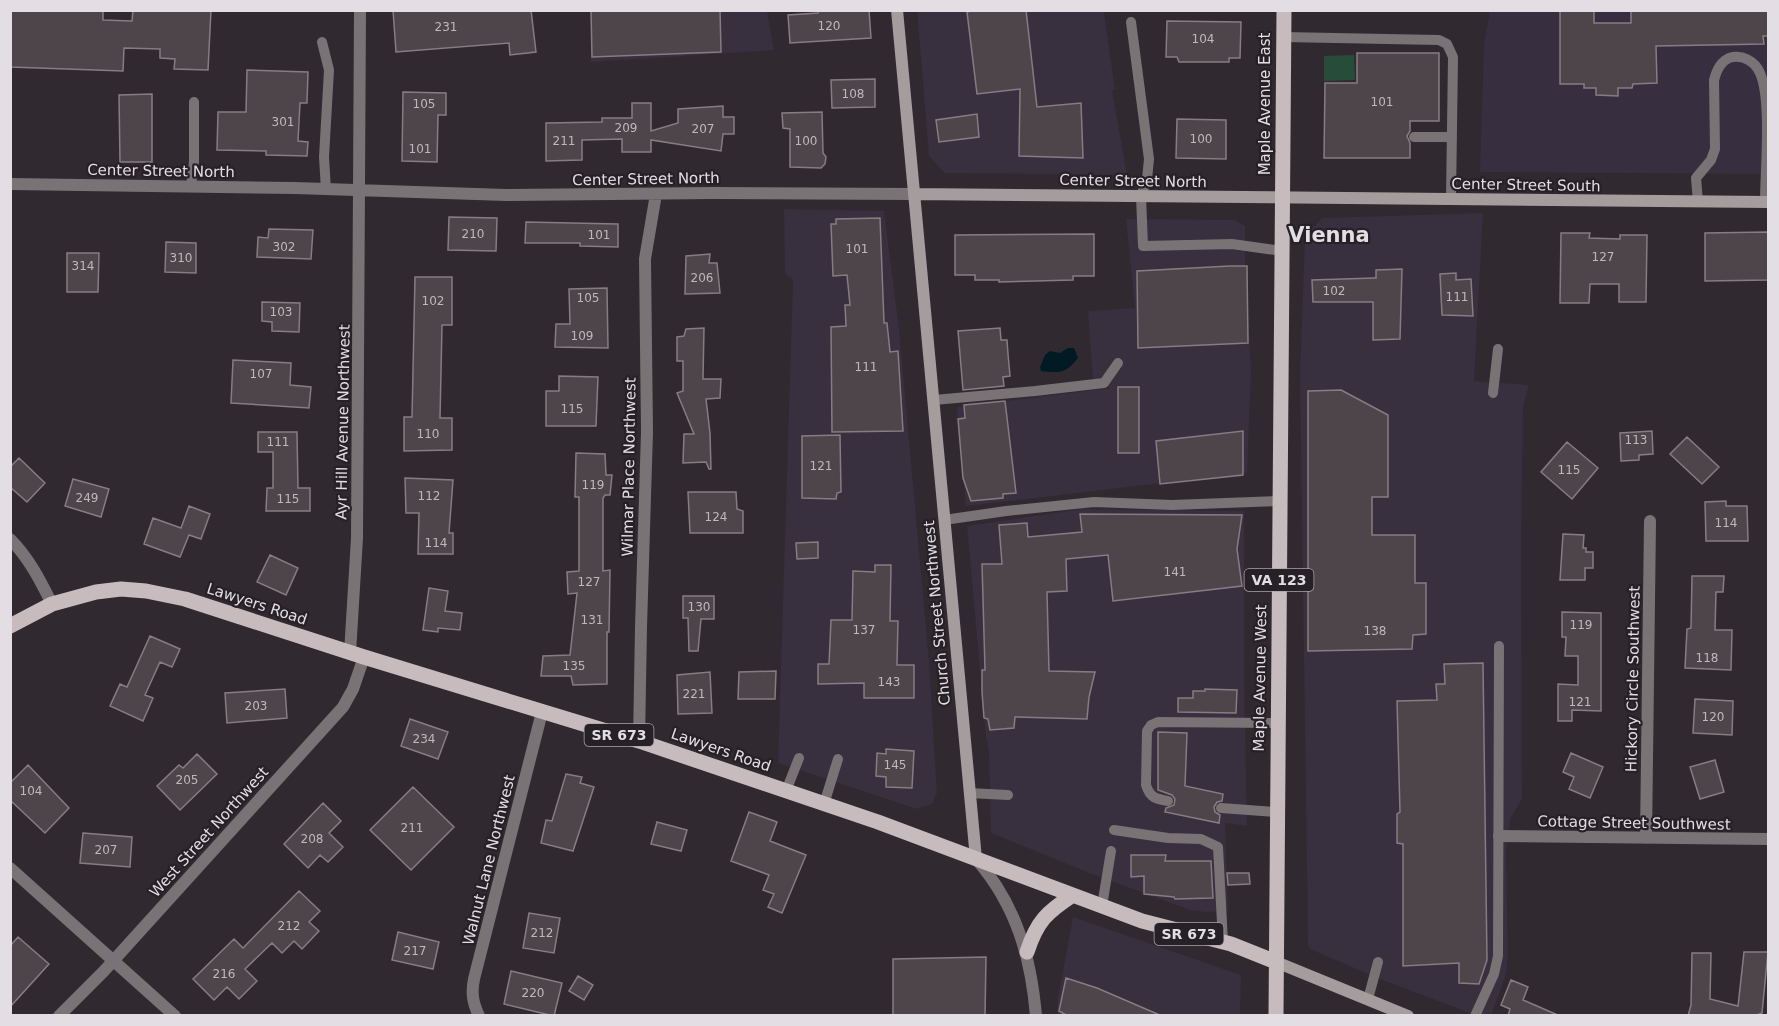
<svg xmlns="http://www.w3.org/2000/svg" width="1779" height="1026" viewBox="0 0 1779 1026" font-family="'DejaVu Sans',sans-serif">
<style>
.commercial{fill:#382f3f}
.education{fill:#372f40}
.green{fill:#274c39}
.water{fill:#021a23}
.building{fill:#4e454b;stroke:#877c83;stroke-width:1.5}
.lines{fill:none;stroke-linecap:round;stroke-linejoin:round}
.lane{stroke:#797375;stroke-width:10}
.street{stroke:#797375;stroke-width:12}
.secondary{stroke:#a59c9e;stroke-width:12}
.primary{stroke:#c7bbbe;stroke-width:15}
.labels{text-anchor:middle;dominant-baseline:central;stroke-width:4.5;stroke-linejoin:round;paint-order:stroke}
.number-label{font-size:12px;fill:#beb8bd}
.shield{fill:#262027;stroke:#aaa5ab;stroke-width:1.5}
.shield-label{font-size:14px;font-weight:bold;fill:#e3dee3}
.street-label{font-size:15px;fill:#e3dee3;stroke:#262027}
.district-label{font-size:21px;font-weight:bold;fill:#e3dee3;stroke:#262027}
</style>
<rect width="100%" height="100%" fill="#302930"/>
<path class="commercial" d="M591,11H767L774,50L591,62Z
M917,11H1171L1104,12L1115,89L1112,90L1127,175L945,173L929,156Z
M784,209L884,211L899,329L929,661L937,793L932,804L917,809L778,763L793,280L785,274Z
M1483,213L1474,381L1529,385L1523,406L1521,549L1522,799L1510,819L1506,851L1508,955L1506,974L1491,1015H1475L1380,979L1310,949L1308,945L1300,374L1305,237L1322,218Z
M1126,219L1235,220L1245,226V261L1251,371L1247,473L966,506L957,407L1110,388L1093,380L1088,311L1135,308Z
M1081,509L1244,511V670L1247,826L1225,823L1228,911L1207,912L1190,910L1092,874L991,833L989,751L986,736L967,526Z
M1073,917L1241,975L1240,1015L1057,1016L1058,998Z"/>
<path class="education" d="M1490,11H1768V174L1480,172L1484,45Z"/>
<path class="green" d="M1354,55L1355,80L1324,81V56Z"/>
<path class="water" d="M1068,348H1074L1078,358C1065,374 1060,373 1041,371L1040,367L1045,355L1050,351L1060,353Z"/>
<path class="building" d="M10,10H103V20L132,21L133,10H211L208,70L174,69L175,59L160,58V49L124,48L123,71L10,67Z
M393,10H531L536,52L510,55L509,43L396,52Z
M591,10H720L721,52L592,57Z
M819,10H869L871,38L790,43L788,15L818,13Z
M975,10H1026L1037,107L1081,103L1083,158L1019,156L1020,89L977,94L967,12Z
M1560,10H1594V23H1631V10H1768V36H1763L1764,44L1656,46L1657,83L1633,84L1632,88H1618V96L1596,95V88H1584V84H1560Z
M1167,21L1241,22L1240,58H1229V62H1179L1177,57H1166Z
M1357,53H1439V121H1410V131L1407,136L1410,143V158H1324L1325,83H1357Z
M247,70L308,72L307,103H300L298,141L308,142L307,156L266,155V151L217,150L218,112H246Z
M875,79V107L832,108L831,80Z
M403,92L446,93V115H438L437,162L402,161Z
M152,94V162H120L119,95Z
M632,103H651V131L678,123V109L723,106V117H734V134H723L721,151L651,140V152H622V139L582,140V160L546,161V123L602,122V118H632Z
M822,112L823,153L826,157L825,164L821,168L790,167V129L783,128L782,113Z
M977,114L979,137L939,142L936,120Z
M1177,119L1226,120V159L1176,158Z
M449,217L497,218L496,251L448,250Z
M880,218L884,323H887L890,352L898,351L903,431L832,432L831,327L846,326L845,305H850L847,275L833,276L831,224H836V219Z
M526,222L618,224V247L580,246V243H525Z
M269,229L313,230L311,259L257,257L258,237L268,238Z
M1768,232V280L1705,281V233Z
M1561,233H1590L1589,238L1620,239V235H1647L1646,302H1619V284H1590L1589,303H1560Z
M1094,234V276H1073V280L999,282V280H975V275H955V235Z
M166,242L196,243V273L165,272Z
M67,253H99L98,292H67Z
M710,254L709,263H717L720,293L685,294L686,256Z
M1230,266H1247L1248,343L1138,348L1137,271Z
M1402,269L1400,339L1373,340V302H1313L1312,280L1374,278H1376V270Z
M1456,273V280L1471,279L1473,316L1442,315L1440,274Z
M415,277H452V325H442L440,418H452V450L404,451V417H412Z
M607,288L608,348L555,347L556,324H570L569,289Z
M262,302L300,303L299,332L272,331V322L262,321Z
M704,328L703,379H721L720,398L706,399L710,433L711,469H709L706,462L683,463L684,434H694L677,393L683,391V361H677V337L684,336L686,329Z
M1000,328L1001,340H1007L1008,354L1010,376L1003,377L1004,386L963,390L958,331Z
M233,360L291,363L290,385L311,387L309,408L231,403Z
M559,376L598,377L596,426H546V391H559Z
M1118,387H1139V453H1118Z
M1341,390L1388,415V497H1372V535H1415V583H1426V634L1413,635L1412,649L1308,651V391Z
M1005,401L1016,493L1003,494V498L971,501L963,478L958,419L965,418L964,405Z
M1243,431V475L1160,484L1156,441Z
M1652,431L1653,454L1639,455V460L1621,461L1620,433Z
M258,432H297L298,488H310V511H266L267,488H273V452H258Z
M840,435L841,492L837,493L836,499L802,498V436Z
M1687,437L1719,467L1702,484L1670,454Z
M1567,442L1598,468L1572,499L1541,472Z
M576,453L605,454L606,475H612L610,495H605L603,498V571L610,570L609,632H607V684L573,685L571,676H541L543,656L570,655L577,593L568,594L567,572L579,571V497H575Z
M19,458L45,483L27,502L10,487V467Z
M405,478L453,480L449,533H453V554H418L419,513H406Z
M73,479L109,489L101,517L65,506Z
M688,492H736L737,509L743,511V533H690Z
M1726,501V506H1747L1748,541H1706L1705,502Z
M189,506L210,514L201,539L189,535L180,557L144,544L153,518L181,528Z
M1080,514L1242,515L1237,549L1242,586L1113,601L1108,555L1066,559L1067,591L1047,592L1049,671L1095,672L1089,697L1087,719L1015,717L1014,728L990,730L988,719L984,718L982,692V670H985L982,564H1002L999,525L1027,523L1028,537L1082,532Z
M1563,534L1584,535L1583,548H1586V552H1593V568H1585V580H1560Z
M818,542V558L797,559L796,543Z
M270,555L298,568L286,595L257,582Z
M875,565H891L890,621H898L897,665H914V698H864V683L818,684V664H829L831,620H852L853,571L875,572Z
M1692,576H1724L1723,592H1716L1715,630H1732L1731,670L1685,668L1687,629L1691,628Z
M429,588L448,591L445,611L462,613L460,630L438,628V632L423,630Z
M683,596H714V619H701L698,651H689L688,618H683Z
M1562,612L1601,613V711L1572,710V721H1558V684L1578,685V656H1565L1566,637H1562Z
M150,636L180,649L172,667L160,662L145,695L153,698L143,721L110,706L120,684L127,687Z
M1483,663L1487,960L1479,984L1459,983V963L1403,966V844L1397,843V814L1400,812L1397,701L1437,700L1436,684H1445L1444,664Z
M776,671L775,699H738L739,672Z
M710,672L712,713L678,714L677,675Z
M285,689L287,718L227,723L225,693Z
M1205,689L1237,690L1236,713L1178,712V698H1193V691H1205Z
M1695,699L1733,701L1732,735L1693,733Z
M410,719L448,732L438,759L401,746Z
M1158,732L1187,733L1185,786L1223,794L1222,801L1217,802L1214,807L1215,812L1220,815L1219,823L1165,812L1166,808L1174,805L1175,799L1172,795L1158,790Z
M886,749L914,751L912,788L886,787V777L876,776L877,753L886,754Z
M1571,753L1603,767L1590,798L1569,789L1574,777L1563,772Z
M197,754L217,774L180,810L157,786L179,765L183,768Z
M1715,760L1724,792L1700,799L1690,767Z
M28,765L69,808L45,833L10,800V783Z
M566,774L582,777L580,783L594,787L573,851L541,843L546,820L552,821Z
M413,787L454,827L411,870L370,830Z
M323,803L341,821L329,833L343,847L328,862L320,855L308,868L284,844Z
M749,812L777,822L770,841L806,855L782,913L768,907L774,894L763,890L769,875L731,861Z
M657,822L687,830L681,851L651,844Z
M83,833L132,837L130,867L80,863Z
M1131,855H1166L1165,861H1211L1213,898L1175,899L1174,897L1144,894V876L1131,877Z
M1227,873H1249L1250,884L1228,885Z
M299,891L320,911L309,922L319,931L302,949L294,941L282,953L272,943L245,969L257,981L239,999L227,987L214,1000L193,979L234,939L243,948Z
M529,913L560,918L554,953L523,948Z
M398,932L439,942L433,969L392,960Z
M18,937L49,964L10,1007V946Z
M1744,952H1768L1762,1013L1754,1016H1688L1691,1005L1692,953H1711L1710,999L1738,1006Z
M986,957L985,1016H893V959Z
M511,971L562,983L554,1016L504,1004Z
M578,976L593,985L584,1000L569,991Z
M1066,978L1097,988L1162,1016H1068L1059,1011Z
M1511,980L1528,987L1523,1000L1560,1016H1508L1510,1009L1501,1005Z"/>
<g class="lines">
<path class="lane" d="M1131,22L1149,159L1147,179L1141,196L1143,246L1232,244L1282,251
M1283,37L1439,40L1447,44L1453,57L1451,199
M322,42L329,70L324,157L326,190
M1414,137H1452
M191,186L194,162V102
M1698,202L1696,178L1711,160L1715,149L1714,80C1716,72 1720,62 1729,58C1742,54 1755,61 1760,73C1772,100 1765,171 1765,202
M1493,393L1498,349
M934,400L1035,391L1104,383L1118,363
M944,520L1006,511L1094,502L1172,505L1280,501
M786,791L799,758
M969,793L1008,795
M1168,801C1156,799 1150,798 1146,785L1147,731L1151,725L1158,722L1278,723
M824,804L838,759
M1221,808L1277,812
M1114,830L1168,838L1201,839L1218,847L1223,942
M1102,906L1111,851
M1368,999L1378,962
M1475,1016L1494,974L1498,956L1499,646"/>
<path class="street" d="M10,184L295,188L506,195L713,193L914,194
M10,539C29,558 40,580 52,604
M350,653L357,538L360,10
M639,741L641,627L647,432L645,259L656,194
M1499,836L1768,839
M1646,838L1650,521
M977,860C1016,905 1031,957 1036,1016
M10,868L175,1016
M59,1016L104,971L343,707L353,689L364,657
M479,1016C473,1003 471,994 474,979L542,712"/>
<path class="secondary" d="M897,10L976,859
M914,194L1768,202
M1276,962L1408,1016"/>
<path class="primary" d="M10,626L52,604L96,592L121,589L146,591L185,599L364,657L639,741L878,822L1142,921L1231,944L1276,962
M1027,952C1037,921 1047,912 1073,895
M1276,1016L1284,10"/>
</g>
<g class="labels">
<g class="number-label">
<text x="829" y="26">120</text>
<text x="446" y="27">231</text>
<text x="1203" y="39">104</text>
<text x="853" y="94">108</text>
<text x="1382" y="102">101</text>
<text x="424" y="104">105</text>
<text x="283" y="122">301</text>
<text x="626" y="128">209</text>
<text x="703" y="129">207</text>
<text x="1201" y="139">100</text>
<text x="564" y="141">211</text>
<text x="806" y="141">100</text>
<text x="420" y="149">101</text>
<text x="473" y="234">210</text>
<text x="599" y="235">101</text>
<text x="284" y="247">302</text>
<text x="857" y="249">101</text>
<text x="1603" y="257">127</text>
<text x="181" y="258">310</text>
<text x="83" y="266">314</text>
<text x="702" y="278">206</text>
<text x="1334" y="291">102</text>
<text x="1457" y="297">111</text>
<text x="588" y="298">105</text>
<text x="433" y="301">102</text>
<text x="281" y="312">103</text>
<text x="582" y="336">109</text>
<text x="866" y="367">111</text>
<text x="261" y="374">107</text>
<text x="572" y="409">115</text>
<text x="428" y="434">110</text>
<text x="1636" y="440">113</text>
<text x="278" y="442">111</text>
<text x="821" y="466">121</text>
<text x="1569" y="470">115</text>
<text x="593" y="485">119</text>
<text x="429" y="496">112</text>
<text x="87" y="498">249</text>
<text x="288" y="499">115</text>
<text x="716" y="517">124</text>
<text x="1726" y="523">114</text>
<text x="436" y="543">114</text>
<text x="1175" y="572">141</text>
<text x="589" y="582">127</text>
<text x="699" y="607">130</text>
<text x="592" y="620">131</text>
<text x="1581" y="625">119</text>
<text x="864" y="630">137</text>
<text x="1375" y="631">138</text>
<text x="1707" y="658">118</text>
<text x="574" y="666">135</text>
<text x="889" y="682">143</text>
<text x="694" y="694">221</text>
<text x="1580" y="702">121</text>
<text x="256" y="706">203</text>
<text x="1713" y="717">120</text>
<text x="424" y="739">234</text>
<text x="895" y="765">145</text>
<text x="187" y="780">205</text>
<text x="31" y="791">104</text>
<text x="412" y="828">211</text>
<text x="312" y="839">208</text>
<text x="106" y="850">207</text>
<text x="289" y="926">212</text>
<text x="542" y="933">212</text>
<text x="415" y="951">217</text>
<text x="224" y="974">216</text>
<text x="533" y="993">220</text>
</g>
<g class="shield">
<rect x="1244.5" y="569" width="69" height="22" rx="4.5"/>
<rect x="584.5" y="724" width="69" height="22" rx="4.5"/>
<rect x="1154.5" y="923" width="69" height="22" rx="4.5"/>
</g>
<g class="shield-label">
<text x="1279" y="580">VA 123</text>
<text x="619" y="735">SR 673</text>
<text x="1189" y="934">SR 673</text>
</g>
<g class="street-label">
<text transform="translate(1265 104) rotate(-90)">Maple Avenue East</text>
<text transform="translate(161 171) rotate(1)">Center Street North</text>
<text transform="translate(646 179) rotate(-1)">Center Street North</text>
<text transform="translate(1133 181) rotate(1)">Center Street North</text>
<text transform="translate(1526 185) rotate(1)">Center Street South</text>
<text transform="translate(343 422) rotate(-89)">Ayr Hill Avenue Northwest</text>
<text transform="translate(629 467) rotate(-89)">Wilmar Place Northwest</text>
<text transform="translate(257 604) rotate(18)">Lawyers Road</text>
<text transform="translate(937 613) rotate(-95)">Church Street Northwest</text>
<text transform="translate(1260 678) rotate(-89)">Maple Avenue West</text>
<text transform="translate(1633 679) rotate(-89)">Hickory Circle Southwest</text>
<text transform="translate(721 750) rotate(19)">Lawyers Road</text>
<text transform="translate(1634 823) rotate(1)">Cottage Street Southwest</text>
<text transform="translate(209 832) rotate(-48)">West Street Northwest</text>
<text transform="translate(489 860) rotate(-76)">Walnut Lane Northwest</text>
</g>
<g class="district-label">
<text x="1329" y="235">Vienna</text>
</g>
</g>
<rect width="1779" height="1026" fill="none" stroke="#e3dee3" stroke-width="24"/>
</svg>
